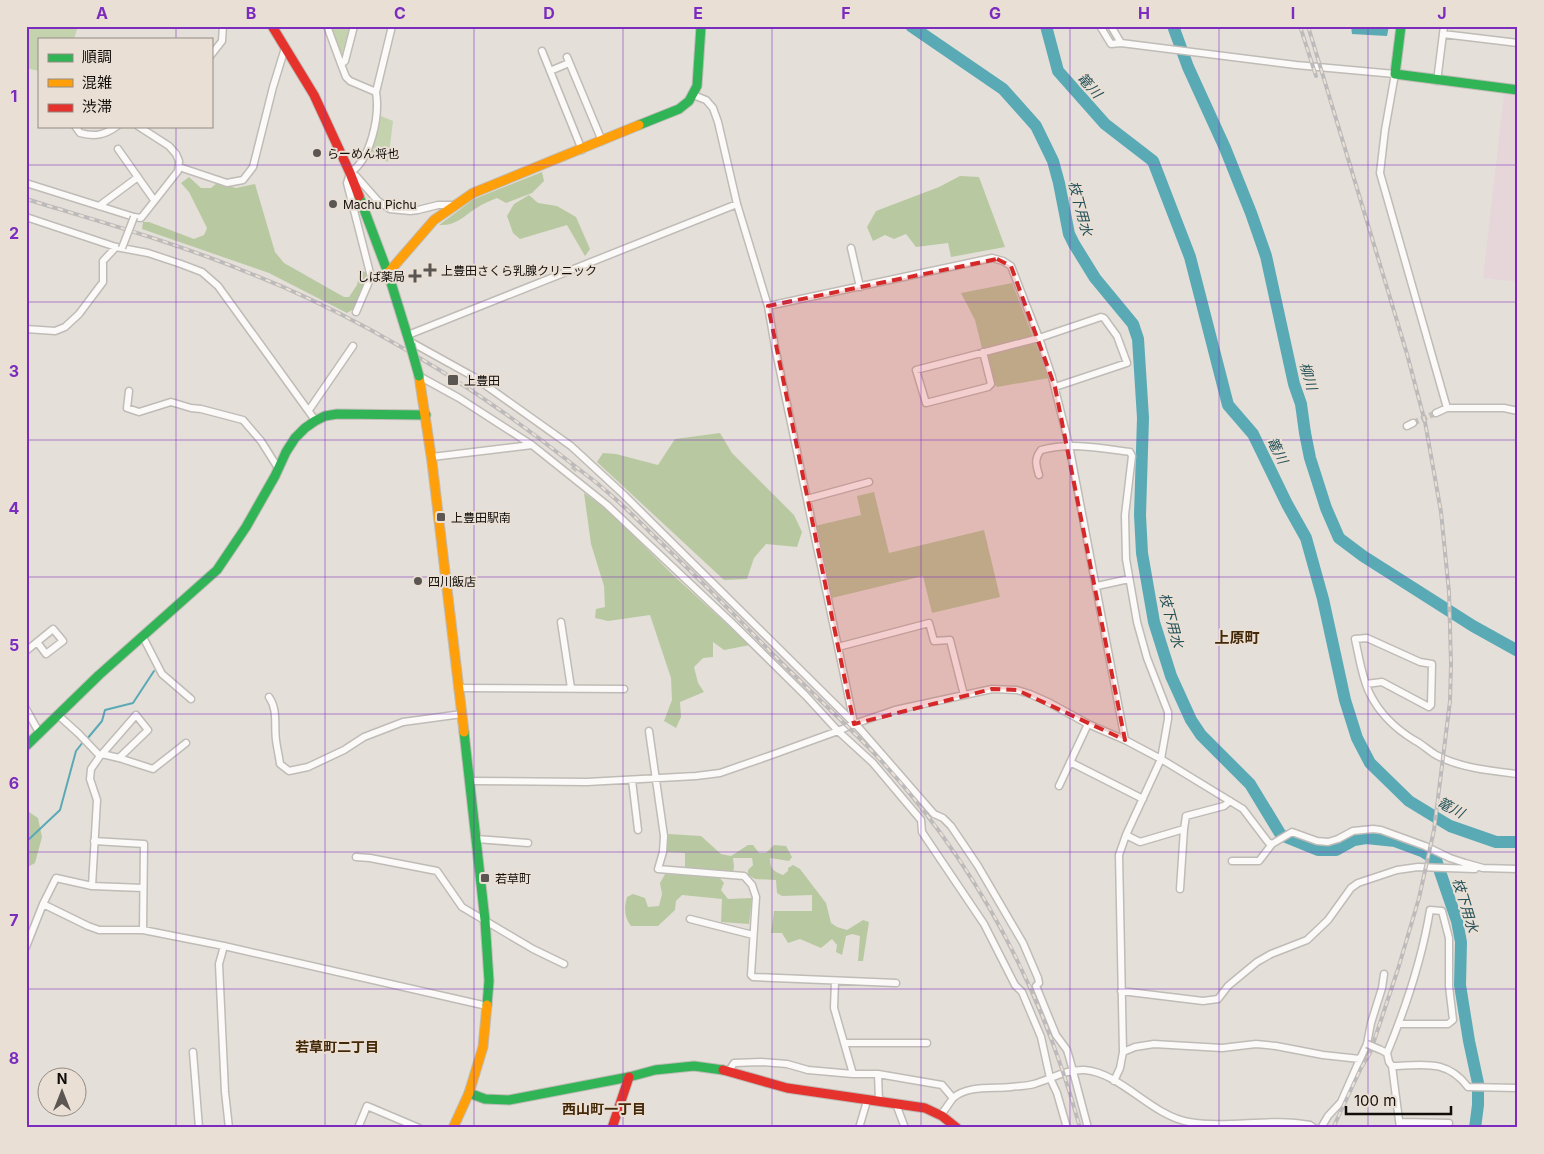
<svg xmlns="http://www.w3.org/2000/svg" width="1544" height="1154" viewBox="0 0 1544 1154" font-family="Inter,'Noto Sans JP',sans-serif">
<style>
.commercial{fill:#e6d6da}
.green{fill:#c4d3ae}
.forest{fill:#b8c9a1}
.water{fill:#5aaab6}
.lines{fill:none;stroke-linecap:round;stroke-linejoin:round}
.stream{stroke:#5aaab6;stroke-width:2}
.river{stroke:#5aaab6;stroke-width:12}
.street-tunnel{stroke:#c4c0ba;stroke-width:6;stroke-dasharray:6 3;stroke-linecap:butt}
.street-casing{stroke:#bfbbb6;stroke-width:9}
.fast-casing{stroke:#bfbbb6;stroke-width:11}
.slow-casing{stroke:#bfbbb6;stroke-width:11}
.jam-casing{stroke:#bfbbb6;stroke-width:11}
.street{stroke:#fbfaf9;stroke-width:6}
.fast{stroke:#30b455;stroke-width:9}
.slow{stroke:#ff9f0a;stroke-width:9}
.jam{stroke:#e5322d;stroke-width:9}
.rail-casing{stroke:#bcbaba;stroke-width:4}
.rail{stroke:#e9dfd4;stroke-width:2;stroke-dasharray:5.5;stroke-linecap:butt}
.street-bridge-casing{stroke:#bfbbb6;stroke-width:9;stroke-linecap:butt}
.fast-bridge-casing{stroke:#bfbbb6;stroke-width:11;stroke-linecap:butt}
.street-bridge{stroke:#fbfaf9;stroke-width:6}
.fast-bridge{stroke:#30b455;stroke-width:9}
.marked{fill:#d62828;fill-opacity:0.2;stroke:#d62828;stroke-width:4;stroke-dasharray:10 6;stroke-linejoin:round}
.grid{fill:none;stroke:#7b2cbf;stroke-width:1;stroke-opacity:0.55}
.poi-dot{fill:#5b5652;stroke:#e9dfd4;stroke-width:2}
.labels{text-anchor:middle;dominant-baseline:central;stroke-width:4;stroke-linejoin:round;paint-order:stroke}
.poi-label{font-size:12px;fill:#110d0a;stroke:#e9dfd4;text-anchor:start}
.water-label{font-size:14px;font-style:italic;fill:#23515a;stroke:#e9dfd4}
.neighbourhood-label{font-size:14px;font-weight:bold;fill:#442908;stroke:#e9dfd4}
.quarter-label{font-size:15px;font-weight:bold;fill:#442908;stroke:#e9dfd4}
.neatline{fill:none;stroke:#7b2cbf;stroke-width:2}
.grid-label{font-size:16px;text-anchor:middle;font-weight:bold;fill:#7b2cbf}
</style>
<rect width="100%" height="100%" fill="#e4dfd9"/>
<path class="commercial" d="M1505,86L1518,88V282L1483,278Z"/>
<path class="green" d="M26,26H78L74,39H39V71L26,68Z
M330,26H350L342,54Z
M381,116L393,121L388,162L368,156Z"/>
<path class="forest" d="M542,172L544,181L532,193L506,203L497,198C490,201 482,204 475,209C463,217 455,226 439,225L474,199Z
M960,176L979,177L1005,247L951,257L948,243L916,247L906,234L894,239L885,235L873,241L867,227L876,211L939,187Z
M189,177L201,188H211L217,183L236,188L255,184L275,252L284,263L344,297H349L357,285L359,276L363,271L367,273V279L355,308L347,313L269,273L142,229L143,222H149L194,239L204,235L207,228L189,192L181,183Z
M529,195L538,203L557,206L576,217L590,249L585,256L567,225L520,239L513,233L507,216L514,204Z
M1012,283L1049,378L997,387L989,377L975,320L961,293Z
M720,433L732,453L794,515L802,532L797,547L766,544L754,558L747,579L724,580L597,462L603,453L616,454L658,465L675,439Z
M874,492L889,553L984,530L1000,597L932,613L923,576L832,598L815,526L861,515L857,496Z
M584,493L608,510L673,575L750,645L724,650L713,642V657L703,658L694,667L698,683L704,692L680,702L681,717L676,728L664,721L672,700L671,678L650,615L608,621L595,618L596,609L605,607L604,586L591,544Z
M26,810L38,818L42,837L35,863L26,868Z
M668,834L701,836L721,854L731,856L748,845H753L759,853H766L774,845L786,846L792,857L789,861L770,858C770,869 773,871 783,875L788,871V868L793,865L800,869L826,903L831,923L837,927L847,930L863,920L869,922L863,961H858L860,936L852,934L846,936L842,955L836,952L837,945L832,939L821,948L800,939L788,943L782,933H771L774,911H812V895L782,896L777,893L776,880L755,879L748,875V870L753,865L752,858H733L734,867L733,872L685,869V853L667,852L665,848Z
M665,874L718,876L724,883L721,890L728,899L752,898L749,924L721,922L722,899L682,895L676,901L675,910L658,926H631C624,917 624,908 627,897L633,894L645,898L648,907L659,906L662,894L660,883Z"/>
<path class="water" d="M1351,26H1389L1387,36L1352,34Z"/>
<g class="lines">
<path class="stream" d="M87,739L102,721L105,710L133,703L154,671
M26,842L60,810L76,751L83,742"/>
<path class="river" d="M911,26L1003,89L1036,126L1053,161L1059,183L1069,234L1074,244L1095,278L1133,324L1138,339L1143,418L1140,515L1142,553L1154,622L1171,676L1191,720L1201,735L1250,784L1281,835L1318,850H1336L1354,840L1366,838L1395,841L1422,851L1436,860L1457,921L1461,942L1460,985L1469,1041L1478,1083V1105L1475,1128
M1046,26L1058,71L1105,124L1153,161L1190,257L1228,405L1253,434L1287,504L1306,538L1323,599L1345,700L1357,738L1370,763L1409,801L1450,826L1496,842H1518
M1173,26L1188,67L1225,148L1251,213L1266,256L1294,384L1301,404L1305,433L1310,458L1326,508L1339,538L1363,556L1473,626L1518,651"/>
<path class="street-tunnel" d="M1413,423L1436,413
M573,470L579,463"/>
<defs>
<path id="street" d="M327,26L341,64
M354,26L345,61L341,64L346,77L350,81L376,92
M1100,26L1111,44L1121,43L1296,65L1395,74L1385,130L1380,173L1447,408
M1111,26L1121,43
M1443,34L1518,43
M542,51L582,150
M211,55L222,41L223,26
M567,57L602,141
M550,71L569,63
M1437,81L1444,26
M693,95L706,100L713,108L718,122L737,204L768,306L775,347L854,723
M75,126L80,133C95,137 105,135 117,126
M118,149L154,200
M179,167L227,183L243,180L253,167L273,87L285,48
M350,173L356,176L378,201L390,209L410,211L418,210L438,205H453
M26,183L134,217L141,218L178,171L179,161L176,154L169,146L138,126
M99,206L138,177
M26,217L116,247L148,253L181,264L202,272L218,286L315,420
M851,248L860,287
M768,306L992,258L1003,261L1011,266L1039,338L1052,377L1069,445L1125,740
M356,312L371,277L347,183L350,173C371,159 380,116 376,92L392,26
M26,329L55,331L65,327L79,314L103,282V261L116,247
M408,335L737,204
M409,341L474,377L571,446L623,494L860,729L934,814L943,818L951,826L978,866L1023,943L1038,978L1039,983L1036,986L1056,1035L1067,1050L1070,1060L1088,1128
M983,352L991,384L988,387L926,403L916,370L1039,338L1101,317L1104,318L1117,336L1127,363L1055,387
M419,376L459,398L532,445L607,505L732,623L806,696L838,731L873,763L921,820L922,832L984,924L1015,985L1022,992L1041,1037L1050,1078L1057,1093L1067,1128
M129,391L127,408L139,412L171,402L191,408L201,409L243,420L261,441L278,468
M309,410L353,346
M1436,413L1447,408H1504L1518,411
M1407,426L1413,423
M432,457L532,445
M1039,475C1036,465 1034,459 1041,450C1071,442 1100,448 1130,452L1132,456L1125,515L1126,559L1137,622L1147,658L1168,712V719L1161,759L1126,835L1119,855L1123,1052
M807,499L869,482
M1097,586L1129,579
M561,622L571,688
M143,637L162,674L191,699
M838,647L929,623L934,641L950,640L964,695
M26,651L53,629L63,641L46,654L37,642
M1366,684L1382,682L1429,707L1431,705L1432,664L1420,662L1367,638L1355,639C1359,656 1362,679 1370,694C1380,714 1396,729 1414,740C1422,744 1429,751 1436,755C1460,768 1491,771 1518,774
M458,688L624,689
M269,697C278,710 274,724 276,740C277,748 279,756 280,764L289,771L308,767L344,750L364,737L403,722L462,714
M26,709L40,734
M58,715L79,734L100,756L102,754L136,715L148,730L119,758L102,754
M649,731L664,836L663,852L658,869L744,876L752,885L756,897L751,975L753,977L896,983
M119,758L153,769L186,743
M1070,762L1143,799
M632,780L638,830
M470,781L587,782L696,776L720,773L769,756L838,731L854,724L895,710L992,689L1017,690L1030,694L1048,702L1088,724L1125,740L1161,759L1243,809L1268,842L1272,844L1292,832L1317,841L1328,842L1338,839L1353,831L1373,829L1381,830L1425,846L1450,858L1465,863L1483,868L1518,869
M1059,786L1088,724
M1126,835L1140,842L1184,829L1186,816L1224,806L1230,801
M476,839L528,843
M94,841L144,844L143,930
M356,857L370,858L437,871L462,907L533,949L564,964
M1232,861H1259L1272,844
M92,886L143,888
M1180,889L1184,829
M43,904L88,926L99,930H143L224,946L487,1006
M690,919L753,935
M224,946L219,964L225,1092L229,1128
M26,947L43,904L56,878L92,886L97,800L90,779L91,769L100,756
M835,981L834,1008L853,1074H878L942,1085L953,1098C968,1085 992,1089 1011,1087C1019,1086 1027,1086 1034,1084C1051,1079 1067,1069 1085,1070C1121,1073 1152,1116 1189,1122C1229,1129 1270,1117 1310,1125L1314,1128
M1121,991L1203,1001L1218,999L1228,986L1257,962L1271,954L1307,940L1328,920L1351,888L1358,883L1397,870L1418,867L1475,869
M844,1043H927
M1383,1051L1387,1053L1389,1062L1392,1066L1400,1128
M193,1052L199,1128
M1387,1053C1406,1007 1422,959 1430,910L1442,911L1449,938V986L1453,1020L1448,1024H1399
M1392,1066C1424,1065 1447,1059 1468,1087L1518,1088
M729,1071L734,1063L761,1062L787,1064L808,1070L853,1074
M878,1074L879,1101
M1114,1081L1120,1068L1123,1052L1135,1047L1154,1044L1222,1048L1256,1044L1276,1046L1323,1055L1360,1059L1367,1044L1371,1023L1382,988L1384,974
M896,1104L905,1128
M941,1115L953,1098
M1400,1122L1449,1123
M358,1128L367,1106L419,1128
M859,1128L867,1101
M1321,1128L1328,1116L1341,1102L1360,1059"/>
<path id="fast" d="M1401,26L1395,74L1518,90
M639,125L679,109L689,101L697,86L701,26
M359,196L388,273L410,344
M464,732L485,920L489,981L487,1005
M26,746L99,675L217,570L246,527L275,476L286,452L295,438L305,428L315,421L325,416L337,414L426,415
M469,1093L485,1099L509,1100L629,1077L655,1070L694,1066L723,1070"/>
<path id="slow" d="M388,273L434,220L473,193L639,125
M419,376L432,462L464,732
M453,1128L469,1093L483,1047L487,1005"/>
<path id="jam" d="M272,26L314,95L350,173L359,196
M723,1070L787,1088L925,1108L942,1116L957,1128
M612,1128L629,1077"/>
</defs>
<use href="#street" class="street-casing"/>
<use href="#fast" class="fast-casing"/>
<use href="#slow" class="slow-casing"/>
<use href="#jam" class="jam-casing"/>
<use href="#street" class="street"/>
<use href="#fast" class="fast"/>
<use href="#slow" class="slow"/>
<use href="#jam" class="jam"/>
<defs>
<path id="rail" d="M1300,26L1316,76
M1308,26L1407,354L1425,422L1441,512L1449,592L1451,664L1450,701L1434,830L1419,898L1398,969L1370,1053L1361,1068L1333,1128
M26,199C101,222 177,243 249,273C290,289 330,308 369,329C441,368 507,412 571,463C582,472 594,480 605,490C622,504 638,520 653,535C691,571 727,607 763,644C799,681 837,715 873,752C975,860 1041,985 1080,1128"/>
</defs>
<use href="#rail" class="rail-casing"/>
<use href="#rail" class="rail"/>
<defs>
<path id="street-bridge" d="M122,248L134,217
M1367,1044L1381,1050"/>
<path id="fast-bridge" d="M410,344L419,376"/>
</defs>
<use href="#street-bridge" class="street-bridge-casing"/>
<use href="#fast-bridge" class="fast-bridge-casing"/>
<use href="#street-bridge" class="street-bridge"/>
<use href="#fast-bridge" class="fast-bridge"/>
</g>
<path class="marked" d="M997,259L1011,266L1055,387L1125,740L1017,690L992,689L854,724L768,306Z"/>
<path class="grid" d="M176,26V39M325,26V1128M474,26V1128M623,26V1128M772,26V1128M921,26V1128M1070,26V1128M1219,26V1128M1368,26V1128M176,126V1128M26,165H1518M26,302H1518M26,440H1518M26,577H1518M26,714H1518M26,852H1518M26,989H1518"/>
<g class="poi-dot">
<circle cx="317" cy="153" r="5"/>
<circle cx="333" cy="204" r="5"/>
<path d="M427.5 262.5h5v5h5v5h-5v5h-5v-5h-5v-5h5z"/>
<path d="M412.5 268.5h5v5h5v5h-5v5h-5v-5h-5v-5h5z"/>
<rect x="447" y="374" width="12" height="12" rx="2.5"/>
<rect x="436" y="512" width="10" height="10" rx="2.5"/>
<circle cx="418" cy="581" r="5"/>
<rect x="480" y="873" width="10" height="10" rx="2.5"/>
</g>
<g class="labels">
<g class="poi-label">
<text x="327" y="153">らーめん将也</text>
<text x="343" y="204">Machu Pichu</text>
<text x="441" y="270">上豊田さくら乳腺クリニック</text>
<text x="405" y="276" text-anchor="end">しば薬局</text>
<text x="464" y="380">上豊田</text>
<text x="451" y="517">上豊田駅南</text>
<text x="428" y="581">四川飯店</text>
<text x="495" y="878">若草町</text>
</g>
<g class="water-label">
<text transform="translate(1090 85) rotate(48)">篭川</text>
<text transform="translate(1081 208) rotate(75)">枝下用水</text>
<text transform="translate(1309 376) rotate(74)">柳川</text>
<text transform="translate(1278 450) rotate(63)">篭川</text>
<text transform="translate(1172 620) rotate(75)">枝下用水</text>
<text transform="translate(1451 807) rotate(28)">篭川</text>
<text transform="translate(1466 905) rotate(73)">枝下用水</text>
</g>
<g class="neighbourhood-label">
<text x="337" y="1046">若草町二丁目</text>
<text x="604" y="1108">西山町一丁目</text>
</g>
<g class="quarter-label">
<text x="1237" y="637">上原町</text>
</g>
</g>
<rect width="1544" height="1154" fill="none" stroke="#e9dfd4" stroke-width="55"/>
<rect x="38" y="38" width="175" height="90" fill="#e9dfd4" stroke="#938b83"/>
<rect x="48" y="54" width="25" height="8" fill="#30b455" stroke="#938b83"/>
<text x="82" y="62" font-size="15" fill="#110d0a">順調</text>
<rect x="48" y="79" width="25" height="8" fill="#ff9f0a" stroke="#938b83"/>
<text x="82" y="88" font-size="15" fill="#110d0a">混雑</text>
<rect x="48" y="104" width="25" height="8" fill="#e5322d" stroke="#938b83"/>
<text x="82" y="112" font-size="15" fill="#110d0a">渋滞</text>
<g transform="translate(62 1092)"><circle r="24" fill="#e9dfd4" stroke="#938b83"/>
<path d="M0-4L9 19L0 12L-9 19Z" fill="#5b5652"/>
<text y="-8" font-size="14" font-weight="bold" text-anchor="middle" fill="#110d0a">N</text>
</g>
<path d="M1346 1106v8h105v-8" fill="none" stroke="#110d0a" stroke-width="2.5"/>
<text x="1354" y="1106" font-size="15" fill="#110d0a" stroke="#e9dfd4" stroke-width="4" paint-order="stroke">100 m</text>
<rect x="28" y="28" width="1488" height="1098" class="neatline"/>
<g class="grid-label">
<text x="102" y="19">A</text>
<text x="251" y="19">B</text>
<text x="400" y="19">C</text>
<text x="549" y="19">D</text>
<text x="698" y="19">E</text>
<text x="846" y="19">F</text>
<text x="995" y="19">G</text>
<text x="1144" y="19">H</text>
<text x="1293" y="19">I</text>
<text x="1442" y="19">J</text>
<text x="14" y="102">1</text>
<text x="14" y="239">2</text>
<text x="14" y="377">3</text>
<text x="14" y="514">4</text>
<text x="14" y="651">5</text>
<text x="14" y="789">6</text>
<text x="14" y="926">7</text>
<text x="14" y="1064">8</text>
</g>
</svg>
